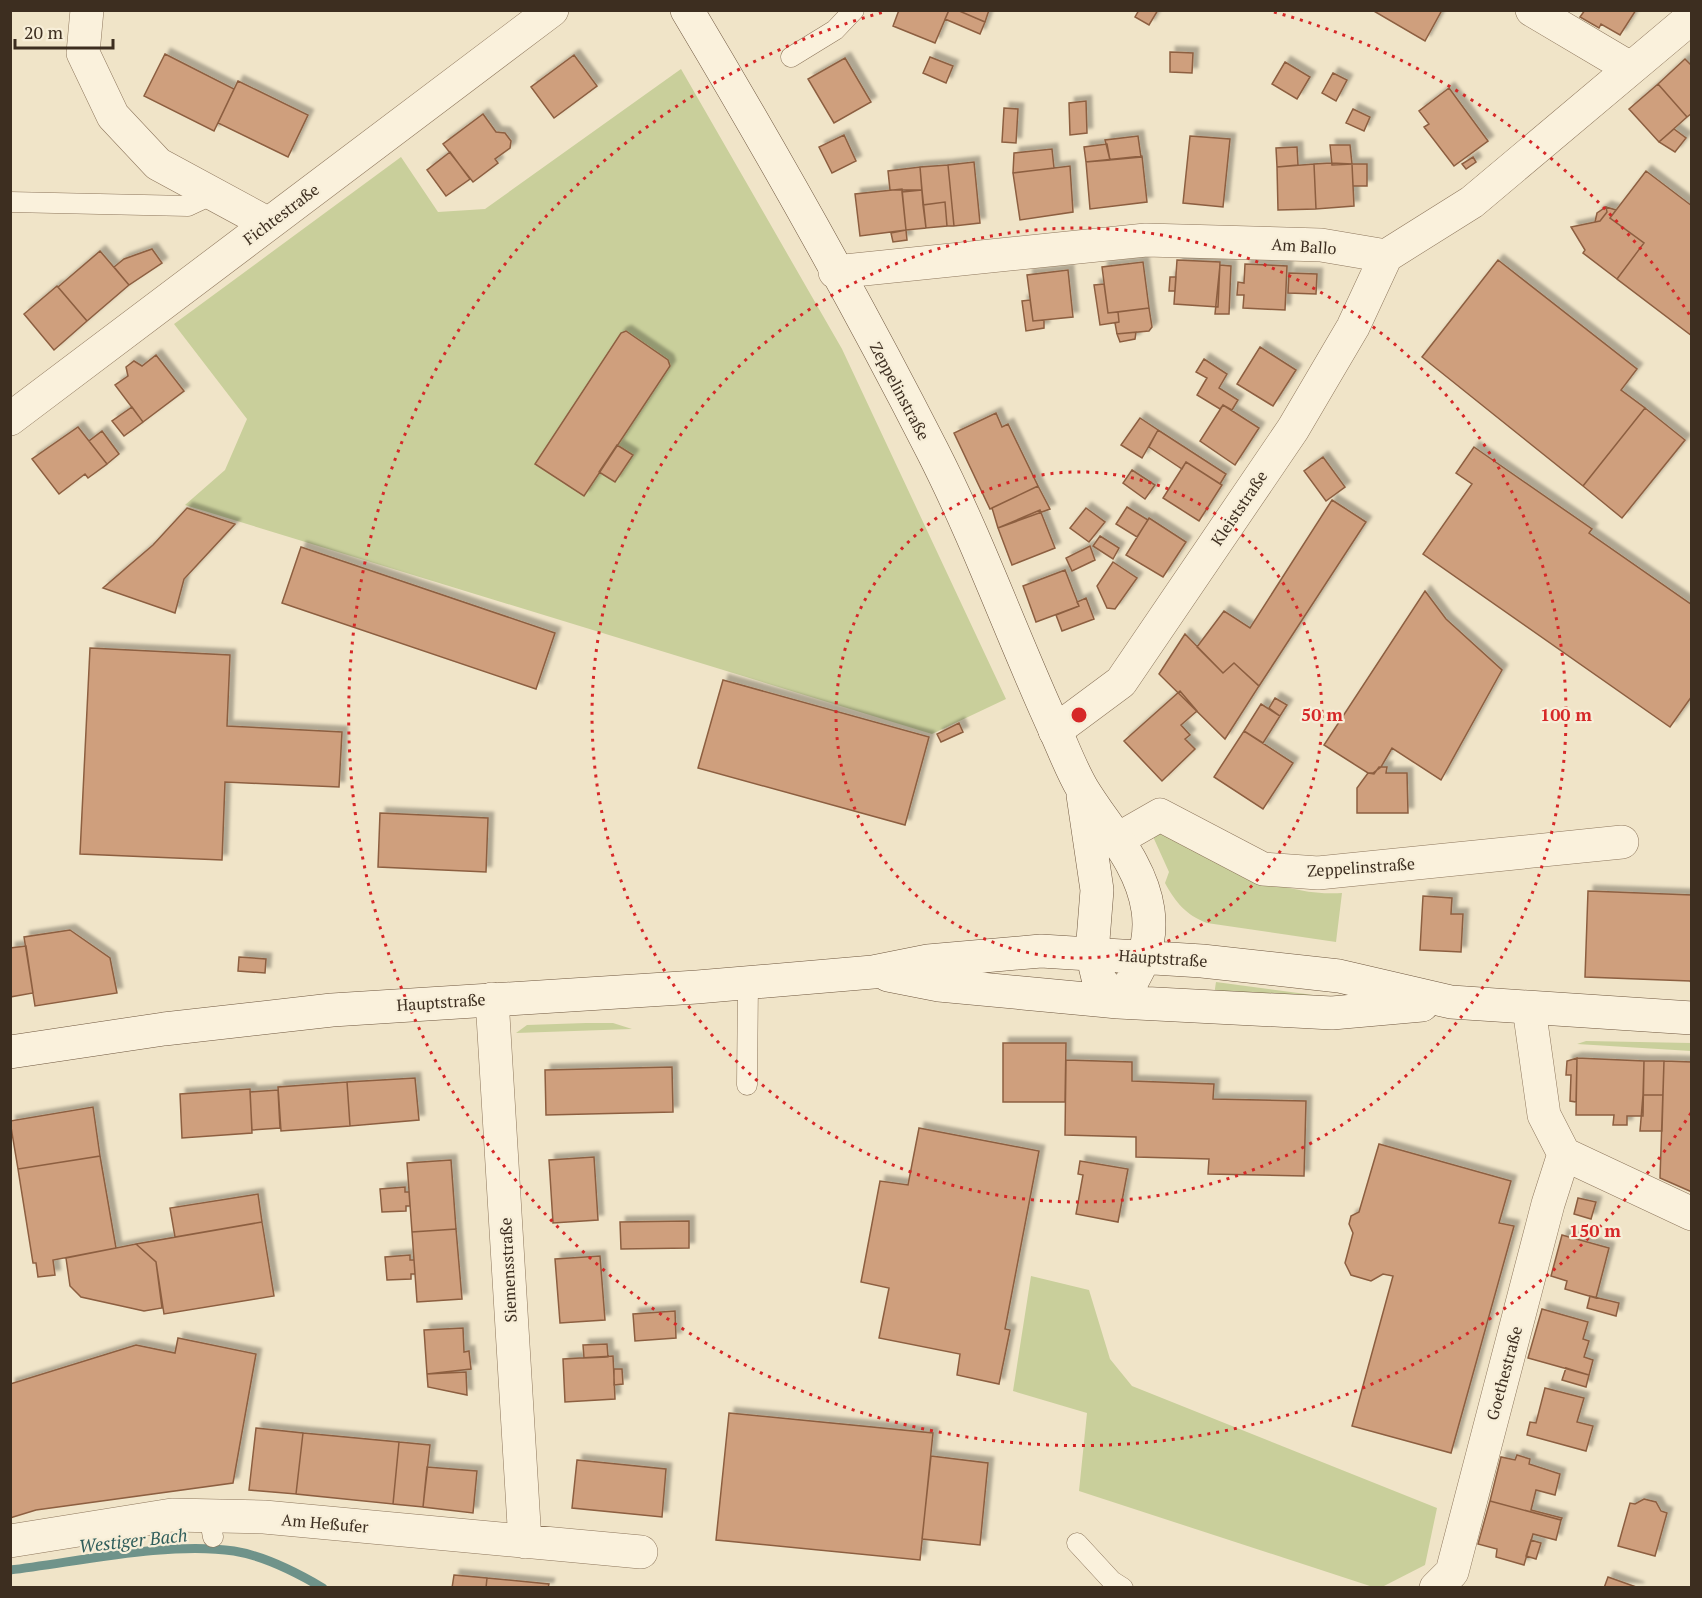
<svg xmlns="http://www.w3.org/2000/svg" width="1702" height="1598" viewBox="0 0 1702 1598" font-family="'PT Serif',serif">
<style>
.green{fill:#c9cf9b}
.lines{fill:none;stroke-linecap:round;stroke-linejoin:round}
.stream{stroke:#6f938a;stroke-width:9}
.building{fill:#cf9f7d;stroke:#8d5f41;stroke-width:1.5;filter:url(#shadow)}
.lane-casing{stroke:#8d765c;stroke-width:21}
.street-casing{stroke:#8d765c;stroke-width:34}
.secondary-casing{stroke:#6f573f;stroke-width:34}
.lane{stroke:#faf1dc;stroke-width:20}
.street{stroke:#faf1dc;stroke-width:33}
.secondary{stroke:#faf1dc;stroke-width:33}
.ring{fill:none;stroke:#d62828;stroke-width:3;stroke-dasharray:3 6}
.labels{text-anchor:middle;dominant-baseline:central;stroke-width:4.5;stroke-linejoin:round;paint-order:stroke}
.street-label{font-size:16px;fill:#3d2e20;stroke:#f7eed8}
.water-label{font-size:18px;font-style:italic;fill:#2f5d5a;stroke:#f7eed8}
.centre{fill:#d62828;stroke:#f7eed8;stroke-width:3}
.ring-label{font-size:18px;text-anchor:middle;font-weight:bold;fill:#d62828;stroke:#f7eed8;stroke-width:4.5;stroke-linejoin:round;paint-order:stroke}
</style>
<defs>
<filter id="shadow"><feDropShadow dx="5.5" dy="-5.5" stdDeviation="1.5" flood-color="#0004"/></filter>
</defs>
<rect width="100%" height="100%" fill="#f0e4c8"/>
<path class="green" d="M681,69L842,349L1006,699L932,734L185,505L225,470L247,419L174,324L401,157L438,212L485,209Z
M1156,828C1216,857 1274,897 1342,893L1336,942L1207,923C1186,915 1176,903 1165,883L1169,872L1150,830Z
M1216,982L1313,995L1318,999L1214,995Z
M586,1023H613L632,1029L516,1033L527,1025Z
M1586,1041L1691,1043V1051L1577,1044Z
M1031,1276L1089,1290L1110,1359L1132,1386L1437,1508L1425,1565L1382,1587H1373L1079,1491L1087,1413L1013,1391Z"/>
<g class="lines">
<path class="stream" d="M10,1570C77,1562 169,1541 234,1551C265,1556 296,1572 323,1588"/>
</g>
<path class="building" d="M899,10H949L935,43L893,26Z
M949,10H957L985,22L980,34L945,19Z
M957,10H989L985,22Z
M1139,10H1158L1149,25L1135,17Z
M1372,10H1442L1425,41Z
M1585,10H1636L1620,35L1601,24L1599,28L1580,17Z
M1170,52L1193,53L1192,73L1170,72Z
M165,54L234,89L214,131L144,96Z
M574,55L597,86L554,118L531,87Z
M930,57L953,66L946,83L923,73Z
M845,58L871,102L834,123L808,79Z
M1685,59L1692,66V113L1687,117L1658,84Z
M1285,62L1310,77L1297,99L1272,84Z
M1333,73L1347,80L1336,101L1322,93Z
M238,81L308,115L288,157L218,123Z
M1658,84L1687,117L1659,142L1629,109Z
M1449,88L1488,141L1454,166L1424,127L1429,124L1419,111Z
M1086,101L1087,133L1070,135L1069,103Z
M1004,108L1018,109L1016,143L1002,142Z
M1353,109L1370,117L1364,131L1346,123Z
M483,114L496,132L505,133L511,141L510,148L495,159L498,163L473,182L443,144Z
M1674,129L1686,138L1675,152L1659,142Z
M844,135L856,161L832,173L819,147Z
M1138,136L1141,157L1110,160L1105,140Z
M1190,136L1230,139L1223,207L1183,203Z
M1107,144L1110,160L1086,162L1084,147Z
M1330,145H1350L1352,164L1332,165Z
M1297,147L1298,165L1277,167L1276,148Z
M1052,149L1054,168L1013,173L1014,153Z
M450,152L470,179L446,196L427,170Z
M1142,156L1147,202L1090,209L1086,162Z
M1473,157L1476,162L1466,169L1462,164Z
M974,162L980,223L954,226L948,165Z
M1331,163L1352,164L1354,206L1316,209L1314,164Z
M1314,164L1316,209L1278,210L1277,167Z
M1352,164H1367V186H1353Z
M948,165L954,226H947L945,202L923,205L920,167Z
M1070,166L1073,212L1020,220L1013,173Z
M920,167L922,190H890L888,171Z
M1646,171L1692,206V336L1617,279L1644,243L1610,218Z
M902,189L906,230L860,236L855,194Z
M922,190L926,228L906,230L902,192Z
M945,202L947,226L926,228L923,205Z
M1606,207L1607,212L1600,221L1595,222L1597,213Z
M1606,207L1616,210L1610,218L1644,243L1617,279L1583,253L1585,250L1571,227L1600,221L1607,212Z
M906,230L907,240L893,242L891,233Z
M152,249L162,263L129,285L114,267L124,259Z
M100,251L129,285L87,321L58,287Z
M1177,260L1220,262L1218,307L1174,304Z
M1498,260L1637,369L1621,390L1645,408L1583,486L1422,357Z
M1143,262L1149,308L1108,313L1102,267Z
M1245,264L1287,266L1285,310L1243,308L1244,295H1237L1238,282L1244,283Z
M1220,265L1231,266L1229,314H1215Z
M1068,270L1073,317L1033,321L1027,275Z
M1289,273L1317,274L1316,294L1288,293Z
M1170,277H1176L1175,291H1169Z
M1104,284L1108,313L1118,312L1119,322L1100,325L1094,285Z
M57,286L87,321L54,350L24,314Z
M1030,300L1033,321L1044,320V328L1026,331L1022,301Z
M1149,308L1152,327L1149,331L1117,334L1115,323L1119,322L1118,312Z
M626,331L668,360L670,366L584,496L535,464L621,333Z
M1136,332L1135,339L1120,342L1117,334Z
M1260,347L1296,370L1273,406L1237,384Z
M156,355L184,391L143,422L115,385L128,376L126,367L134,361L142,366Z
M1204,359L1227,374L1219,388L1238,400L1232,410L1223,405L1220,409L1197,395L1207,378L1196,372Z
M1223,405L1259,428L1235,465L1200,441Z
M132,407L143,422L124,436L112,421Z
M1645,408L1685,440L1622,518L1583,486Z
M996,413L1002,427L1008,424L1038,486L990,509L954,433Z
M1140,418L1158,430L1142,458L1121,445Z
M78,427L107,464L88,478L85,474L59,494L32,459Z
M1158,430L1226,474L1220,484L1186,462L1182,469L1149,447Z
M102,431L119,454L107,464L89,441Z
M617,445L633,455L615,482L599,472Z
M1474,447L1592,529L1589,533L1692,605V696L1670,727L1423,554L1472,484L1456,473Z
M1323,457L1345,487L1326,501L1304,471Z
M1186,462L1222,485L1199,521L1163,498Z
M1132,470L1155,485L1145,499L1123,483Z
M1038,486L1050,509L998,528L992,508Z
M1332,500L1366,522L1259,686L1234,663L1223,673L1197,647L1224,611L1250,628Z
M1127,507L1148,520L1137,537L1116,524Z
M187,508L235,524L184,579L175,613L103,588L153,545Z
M1086,508L1105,522L1089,542L1070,528Z
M1040,510L1055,548L1012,565L998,528Z
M1149,518L1186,542L1163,577L1126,555Z
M1100,536L1119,548L1113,559L1093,546Z
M1090,546L1095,560L1072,571L1066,558Z
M301,547L555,633L536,689L282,603Z
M1113,562L1137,578L1115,609L1107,608L1097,586Z
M1065,570L1079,606L1036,622L1023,586Z
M1425,591L1446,619L1502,670L1441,780L1392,748L1381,767L1373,773H1368L1324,745Z
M1086,598L1094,619L1062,631L1056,615L1079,606L1077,602Z
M1185,634L1223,673L1234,663L1259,686L1225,739L1159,674Z
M90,648L230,655L227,726L342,732L339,787L225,782L222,860L80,854Z
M723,680L929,737L905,825L698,768Z
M1180,691L1197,711L1181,725L1190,735L1185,739L1195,749L1162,781L1124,741Z
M1275,698L1287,705L1280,716L1269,708Z
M1261,704L1280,716L1263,743L1244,731Z
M959,723L963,732L941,742L937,734Z
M1244,731L1293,763L1263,809L1214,777Z
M1379,767H1387L1386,773H1407L1408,813H1357V788L1368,773L1374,774Z
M380,813L488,818L486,872L378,867Z
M1588,891L1692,895V984L1690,981L1585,977Z
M1423,896L1452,898L1451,914H1463L1461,952L1420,950Z
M70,930L110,958L117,993L35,1006L24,937Z
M26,946L33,993L10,997V948Z
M239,957L266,959L265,973L238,971Z
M1003,1043H1066L1065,1102H1003Z
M1577,1058L1644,1061L1643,1116H1627V1125H1613L1614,1115H1576Z
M1577,1058L1576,1102L1570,1101L1571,1075H1566L1567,1061Z
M1066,1060L1132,1062V1081L1214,1084L1213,1099L1306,1101L1304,1176L1208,1174L1209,1159L1136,1157V1137L1065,1135Z
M1644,1061H1664L1663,1095H1643Z
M1664,1061L1692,1062V1192L1660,1178Z
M672,1067L673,1112L546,1115L545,1070Z
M415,1078L419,1120L350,1126L347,1082Z
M347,1082L350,1126L281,1131L278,1087Z
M250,1089L252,1133L182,1138L180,1094Z
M278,1090L280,1128L252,1130L250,1092Z
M1643,1095H1663L1662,1131H1640Z
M93,1107L100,1156L18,1169L10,1121Z
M919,1128L1039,1151L1005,1329L1010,1330L999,1384L957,1375L960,1354L879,1338L889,1288L861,1282L880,1181L908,1185Z
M1379,1144L1511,1181L1499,1223L1514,1226L1451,1453L1352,1426L1393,1276L1383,1274L1371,1281L1351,1275L1345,1263L1353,1233L1349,1224L1351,1216L1359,1212Z
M100,1156L116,1248L53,1260L55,1275L38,1277L36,1263H33L18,1169Z
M594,1157L598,1220L553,1223L549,1160Z
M451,1160L456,1229L412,1232L407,1163Z
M1080,1161L1128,1169L1118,1222L1076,1214L1083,1175L1078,1174Z
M405,1187V1192H409L410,1206H406V1211L382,1212L380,1189Z
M258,1194L262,1222L175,1237L170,1208Z
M1578,1198L1596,1202L1591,1219L1574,1214Z
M689,1221V1248L621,1249L620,1222Z
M262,1222L274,1296L164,1314L156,1262L136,1244Z
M456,1229L462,1299L417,1302L412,1232Z
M1562,1235L1609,1248L1596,1298L1565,1289L1567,1281L1551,1276Z
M136,1244L156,1262L162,1308L144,1311L81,1297L70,1286L66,1258Z
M410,1255V1260H414L415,1274H411V1279L387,1280L385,1257Z
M600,1256L605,1320L560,1323L555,1259Z
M1590,1296L1619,1303L1616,1316L1587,1308Z
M1542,1309L1588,1322L1583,1339L1589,1341L1584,1357L1593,1360L1589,1375L1528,1358Z
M675,1311L676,1338L635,1341L633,1314Z
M463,1328L464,1352L469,1351L471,1369L427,1374L424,1330Z
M178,1338L256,1354L233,1483L36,1510L10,1518V1384L136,1345L175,1353Z
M607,1344L608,1357L584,1358L583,1345Z
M613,1356L615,1399L565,1402L563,1359Z
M1566,1368L1589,1375L1586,1387L1562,1380Z
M614,1369H622L623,1384L614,1385Z
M466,1372L467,1395L428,1387L427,1374Z
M1545,1388L1584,1398L1577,1422L1593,1426L1586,1451L1527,1435L1530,1422L1536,1423Z
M729,1413L933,1433L920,1560L716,1540Z
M256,1428L303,1433L296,1494L249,1490Z
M303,1433L399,1442L393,1504L296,1494Z
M399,1442L430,1445L423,1507L393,1504Z
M1517,1455L1530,1459L1529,1464L1560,1474L1555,1495L1536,1490L1531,1510L1562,1518L1561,1520L1490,1501L1501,1457L1515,1460Z
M931,1456L988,1463L980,1545L922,1539Z
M577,1460L666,1469L662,1517L572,1508Z
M427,1467L477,1471L473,1513L423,1507Z
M1644,1499L1656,1502L1661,1511L1667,1513L1655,1556L1618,1546L1630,1503L1635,1504Z
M1490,1501L1561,1520L1556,1540L1533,1534L1524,1565L1496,1557L1497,1549L1478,1544Z
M1531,1540L1541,1543L1536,1559L1526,1556Z
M454,1575L487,1578L486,1588H452Z
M1608,1577L1639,1588H1604Z
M487,1578L549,1584L548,1588H486Z"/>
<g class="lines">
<defs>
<path id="lane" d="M791,57L835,30L854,10
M10,202L188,206L203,199L207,191
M747,1085L748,983
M209,1515L213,1537
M1077,1543L1112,1581L1123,1588"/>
<path id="street" d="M87,10L83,53L113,116L158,164L267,223
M1532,10L1630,68
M835,272L1146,240L1321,245L1386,256L1472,202L1692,17
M10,419L552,10
M1055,731L1121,682L1293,429L1353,327L1386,256
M1118,839L1160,815L1263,869L1318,873L1622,842
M492,999L525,1542
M1529,1008L1544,1115L1564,1154L1692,1214
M10,1541L172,1515L264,1517L641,1552
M1436,1588L1452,1572L1548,1204L1564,1154"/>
<path id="secondary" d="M687,10C773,154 856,301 932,450C979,542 1013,639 1056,732C1064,750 1072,771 1082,788C1106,828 1141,862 1148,910C1153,946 1139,974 1118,1002
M1083,795L1097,890L1092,953L1098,978L1118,1002
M888,975L939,985L1118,1002L1332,1013L1422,1005
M10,1052L164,1029L332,1010L697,987L873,972L928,961L1041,951L1202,961L1339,976L1451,1002L1692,1018"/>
</defs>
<use href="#lane" class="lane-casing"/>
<use href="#street" class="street-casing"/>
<use href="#secondary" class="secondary-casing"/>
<use href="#lane" class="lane"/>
<use href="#street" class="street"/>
<use href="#secondary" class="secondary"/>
</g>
<g class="ring">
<circle cx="1079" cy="715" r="243"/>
<circle cx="1079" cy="715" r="487"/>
<path d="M1691 1113A730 730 0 1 1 884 12M1274 12A730 730 0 0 1 1691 317"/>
</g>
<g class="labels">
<g class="street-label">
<text transform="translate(281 214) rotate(-37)">Fichtestraße</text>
<text transform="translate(1304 246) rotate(4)">Am Ballo</text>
<text transform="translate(900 391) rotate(62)">Zeppelinstraße</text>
<text transform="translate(1239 508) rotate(-56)">Kleiststraße</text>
<text transform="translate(1361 867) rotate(-4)">Zeppelinstraße</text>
<text transform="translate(1163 958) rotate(4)">Hauptstraße</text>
<text transform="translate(441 1002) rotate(-4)">Hauptstraße</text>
<text transform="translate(508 1270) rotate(-93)">Siemensstraße</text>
<text transform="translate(1504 1373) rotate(-75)">Goethestraße</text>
<text transform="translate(325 1523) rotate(5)">Am Heßufer</text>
</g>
<g class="water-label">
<text transform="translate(133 1540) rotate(-6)">Westiger Bach</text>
</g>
</g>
<circle cx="1079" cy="715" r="9" class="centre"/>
<g class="ring-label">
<text x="1322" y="721">50 m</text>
<text x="1566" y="721">100 m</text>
<text x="1595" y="1237">150 m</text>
</g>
<rect width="1702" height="1598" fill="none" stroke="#3d2e20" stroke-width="24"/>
<path d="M15 39v9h98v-9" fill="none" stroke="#3d2e20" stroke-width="3"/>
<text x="24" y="39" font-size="18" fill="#3d2e20" stroke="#f7eed8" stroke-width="4.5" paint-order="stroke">20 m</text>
</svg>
